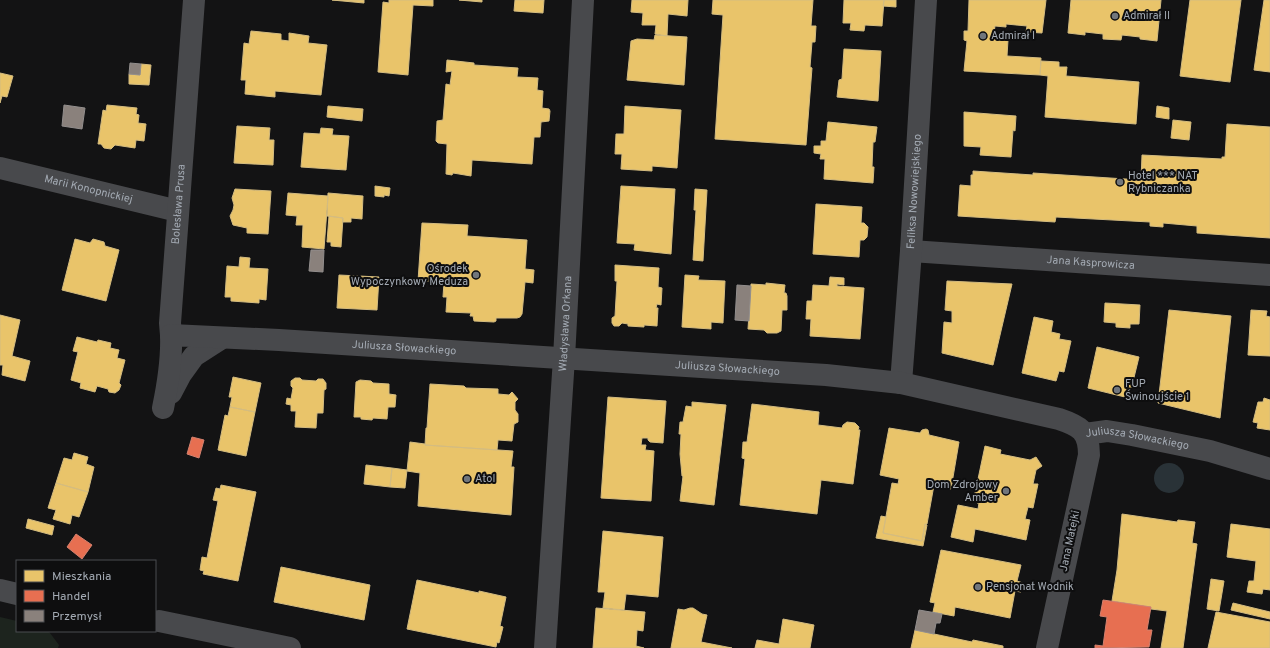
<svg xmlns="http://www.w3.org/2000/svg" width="1270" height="648" viewBox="0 0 1270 648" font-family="Overpass,sans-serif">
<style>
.green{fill:#1d241e}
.water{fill:#293237}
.homes{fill:#e9c46a;stroke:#d4bc80}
.shops{fill:#e76f51;stroke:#d3816f}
.industry{fill:#8a817c;stroke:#928e8d}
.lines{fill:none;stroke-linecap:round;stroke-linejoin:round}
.minor{stroke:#48494c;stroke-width:22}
.tertiary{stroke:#48494c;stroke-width:22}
.poi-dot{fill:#71767c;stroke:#0e0e0f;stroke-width:1.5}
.labels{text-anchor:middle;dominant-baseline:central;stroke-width:4;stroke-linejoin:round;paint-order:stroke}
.poi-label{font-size:11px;fill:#a4abb4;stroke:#0e0e0f;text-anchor:start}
.street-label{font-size:11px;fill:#a4abb4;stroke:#0e0e0f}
</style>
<rect width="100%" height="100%" fill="#131314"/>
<path class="green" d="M0,617L17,621V631H47L50,633L59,645L58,648H0Z"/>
<path class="water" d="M1154 478a15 15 0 1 1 30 0a15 15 0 1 1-30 0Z"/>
<path class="homes" d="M332,0H364V3Z
M389,0H433V6L413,5L408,75L378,72L383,2L389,3Z
M459,0H482V2Z
M515,0H544L543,13L514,11Z
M632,0H688L687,16L668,14L667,36L655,34L656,25H642L643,13L631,12Z
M713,0H813L811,26H816L815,42H812L810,67L812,68L806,145L715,139L723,15L712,14Z
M844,0H884L882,26L865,25L864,31L850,30L851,23H843Z
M884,0H896V7L883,6Z
M969,0H1046L1042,33L1026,32L1027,26L1006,24V27L995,26L994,33L1001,34V39L1008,40L1007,56L1041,58L1040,75L964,71L967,41L964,40V31H968Z
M1071,0H1161L1157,41L1140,39V37L1122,35L1121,40L1103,39V34L1085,32V35L1068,33Z
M1190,0H1241L1230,82L1180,76Z
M1264,0H1270V72L1254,70Z
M251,31L281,34V40L289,41V33L309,36L308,43L327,45L321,95L275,91V97L245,94L246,80H241L244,43L249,44Z
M655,35L687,37L684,85L627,80L631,41L637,39L654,40Z
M844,49L881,51L878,101L837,97L839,80L842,79Z
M447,60L474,63V65L518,68L517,77L538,78L537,90L543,91L542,108L549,109L550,111L549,121L541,122L540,137H534L532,164L472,160L471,176L453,173L452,175L446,174L447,144L438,143L436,141L437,121L443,120L446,84L450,85L452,71L446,72Z
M1041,61L1059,62V67H1067L1066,76L1139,82L1136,124L1045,117L1048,76L1040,75Z
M141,64L151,65L149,85L129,84V74L140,75Z
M0,73L13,76L7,97L2,96L0,103Z
M107,105L137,108L136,114L139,115L138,123L146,124L144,141L136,140L135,148L115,145L111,149L104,148L101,144H98L103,110L106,111Z
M328,106L363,109L362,121L327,117Z
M625,106L681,110L677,168L652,166V171L621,169L622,154H615L616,134H624Z
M1157,106L1169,108V119L1156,117Z
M964,112L1016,116L1015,131L1013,130L1011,157L980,155L981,147L964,146Z
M1173,120L1191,122L1189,140L1171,138Z
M828,122L877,127L875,142H873L872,167H874L873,183L824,179L825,159H820L821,154L814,153V146H821V141H826Z
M1227,124L1270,127V238L1197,233V226L1163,223V227L1150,226V222L1056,217L1055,222L958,216L960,185L971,186V175H973V171L1033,175V173L1141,180L1142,155L1222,159V157H1225Z
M237,126L270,128L269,140H274L273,165L234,163Z
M321,128L333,129L332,135L349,136L346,170L301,167L304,133L320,134Z
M375,186L390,188L389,196L384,195V197L375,196Z
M621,186L675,189L671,254L634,250L635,244L617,243Z
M235,189L271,191L268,234L247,233V228L233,225L230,216L233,210L234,205L232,198Z
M695,189L707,190L703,261L693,260L696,210H694Z
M288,193L328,196L324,249L302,247L303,225H296L297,216L286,215Z
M328,193L363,196L362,219L351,218V222H343V218L327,216Z
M816,204L862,207L861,223H864L868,227L867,237L864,240H860L859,257L813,254Z
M329,216L343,218L341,247L331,246V242H327Z
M422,223L468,225L467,236L527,240L525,269L534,270L533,283L525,282L522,314L520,317L517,318H496V321L494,322L474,321L473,316H470L471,313L446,312L447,297H443L444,282L418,281Z
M75,239L90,243L93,239L104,242L105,246L119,250L106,301L62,290Z
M240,257L250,258L249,268L268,269L266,300L259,299V303L231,301V297H225L227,266L239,267Z
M615,265L659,268L658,287L662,288L661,305L657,304L656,308H658L657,326L644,325V327L628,326V324L622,323L619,326H614L612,323V318L615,316L617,281H615Z
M339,275L379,277L377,310L337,308Z
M685,275L699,276L698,280L725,281L723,323L711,322V329L682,327Z
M830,277L844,278V285L837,284V286L864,288L860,339L810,336L811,319H806L807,301H812L813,285L829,286Z
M947,281L1012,284L993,365L942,353L944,322L952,323V311L945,310Z
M766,283L785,285L784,293H786L787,296V310H782L781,331L777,333H767L764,330L748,329L751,284L766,285Z
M1105,303L1140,305L1139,324H1130V328L1116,327V323L1104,322Z
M1169,310L1231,316L1220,418L1158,403Z
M1251,310L1267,311L1266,316L1270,317V356L1248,355Z
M0,315L20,320L12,356L30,361L25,381L2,375L3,365H0Z
M1034,317L1053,321L1051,332L1060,334L1059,339L1071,341L1064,372L1059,371L1056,381L1022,373Z
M77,337L97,342L98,340L111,343L110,348L119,350L117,358L125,360L119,383L121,385L119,390L115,393L109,392L108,389L97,386L95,392L80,388L81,383L71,380L78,352L73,351Z
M1097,347L1139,357L1129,398L1088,388Z
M233,377L261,383L255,412L230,407L232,397H229Z
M295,378H300L302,380L316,381L318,379H323L326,383V389L324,390L323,413H317L316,428L295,427L296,411H291V405L286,404L287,398L291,399L293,388L291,386V381Z
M360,380L371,381L373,383L389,384V394L396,395L395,407H388L387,419L373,418L372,420L361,419V417H354L356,382Z
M430,384L464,386L466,388L498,389V394L509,395L512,392L518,399L515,402V410L518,414V422L514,424L512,441L498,440L497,450L425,445L426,428H427Z
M608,397L666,401L663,443L650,442L648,440V438H642L641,445H646L645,450L654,451L651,501L601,498Z
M1264,398L1270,400V430L1257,428L1258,423L1253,422L1258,402H1263Z
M692,402L726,405L714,505L680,501L683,476H682L680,454L681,434H679L680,422H683L686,406L692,407Z
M752,404L819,412L818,425L842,428L843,425L847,422L855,423L859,427L858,430H860L853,484L821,480L817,514L740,505L745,459L742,458L743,442H747Z
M230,407L255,412L246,456L218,450L225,415L228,416Z
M889,428L920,433L922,430L926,429L928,430L929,435L959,442L951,489L934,485L927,524H925L922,541L883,533L892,483L898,484L899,479L880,475Z
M410,442L425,444V445L513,451L511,467H514L511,515L418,506L420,473L407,471Z
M985,446L1001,450L1000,454L1030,460L1036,457L1042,466L1036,470L1033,484H1038L1033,508L1028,507L1025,519L1030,520L1026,540L975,529L973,542L951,537L958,505L978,509L979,503H977L974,498Z
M74,453L88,457L86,464L94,467L88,492L56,483L64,458L72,460Z
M366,465L392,468L390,487L364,484Z
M392,468L407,470L405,488L390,487Z
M56,483L88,492L79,517L72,515L70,524L53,519L56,510L48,508Z
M221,485L256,492L238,581L203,574L204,571L200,570L202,557L207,558L218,501L213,500L216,488L220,489Z
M1122,514L1177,522L1178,520L1195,522L1192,543L1197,544L1183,648H1161L1167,611L1151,609V607L1112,601L1117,570Z
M881,516L886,517L883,533L922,541L925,524L927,525L923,546L876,538Z
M28,519L54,526L52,535L26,528Z
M1231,524L1270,529V590L1263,589L1262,594L1247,592L1249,581H1254L1256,561L1227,557Z
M603,531L663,537L658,597L626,594L624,610L603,608L605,592H598Z
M941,550L1021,565L1017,581L1023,583L1021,592L1015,591L1010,618L955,607L954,616L933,612L935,603L930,602Z
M281,567L370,585L364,620L274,602Z
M1211,579L1224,581L1219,611L1207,609Z
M417,580L479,593V591L506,597L500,626L503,627L499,643L497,642L496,647L407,629Z
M1233,603L1270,612V619L1231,610Z
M596,608L645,612L643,631L637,630L636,646L644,648H593Z
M690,608H693L702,614L707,615L701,642L732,648H671L678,609L684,610Z
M1216,612L1270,622V648H1208Z
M783,619L814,625L810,648H755L757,640L779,644Z
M915,630L972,642L973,640L1003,646V648H911Z"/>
<path class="shops" d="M192,437L204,440L199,458L187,454Z
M76,534L92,545L82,559L67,547Z
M1103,600L1151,607L1147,630H1152L1149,647L1095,648V645L1103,646L1107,617L1100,616Z"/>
<path class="industry" d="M130,63L141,64L140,75L129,74Z
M64,105L85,108L82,129L62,126Z
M311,250H324L323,272L309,271Z
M737,285L751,286L749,321L735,320Z
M919,610L942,614L940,623H936L934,634L915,630Z"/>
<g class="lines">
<g class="minor">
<path id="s1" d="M0,168L178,211"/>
<path id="s2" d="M911,251L1270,275"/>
<path id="s3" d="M171,335L170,323L194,0"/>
<path id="s4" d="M901,383L911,251L926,0"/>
<path id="s5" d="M1085,434L1107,431L1132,435L1210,451L1270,469"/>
<path d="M0,590L17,594"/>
<path d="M159,621L290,648"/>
<path id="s6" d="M545,648L564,358L583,0"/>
</g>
<g class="tertiary">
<path d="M171,393L181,374L194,356L222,338"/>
<path id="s7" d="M163,408C168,384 172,360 171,335L279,340L826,375L901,383L1059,419C1080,426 1089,431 1089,455L1047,648"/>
</g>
</g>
<g class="poi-dot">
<circle cx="1115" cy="16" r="4"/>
<circle cx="983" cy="36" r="4"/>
<circle cx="1120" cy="182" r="4"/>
<circle cx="476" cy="275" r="4"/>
<circle cx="1117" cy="390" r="4"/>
<circle cx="467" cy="479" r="4"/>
<circle cx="1006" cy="491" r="4"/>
<circle cx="978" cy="587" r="4"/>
</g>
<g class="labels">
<g class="poi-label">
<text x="1123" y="16">Admirał II</text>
<text x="991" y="36">Admirał I</text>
<text x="1128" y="176">Hotel *** NAT<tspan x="1128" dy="13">Rybniczanka</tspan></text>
<text x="468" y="269" text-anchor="end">Ośrodek<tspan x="468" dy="13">Wypoczynkowy Meduza</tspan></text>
<text x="1125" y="384">FUP<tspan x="1125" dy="13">Świnoujście 1</tspan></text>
<text x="475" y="479">Atol</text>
<text x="998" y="485" text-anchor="end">Dom Zdrojowy<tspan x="998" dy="13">Amber</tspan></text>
<text x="986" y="587">Pensjonat Wodnik</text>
</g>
<g class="street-label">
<text stroke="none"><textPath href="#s1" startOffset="91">Marii Konopnickiej</textPath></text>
<text stroke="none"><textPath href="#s4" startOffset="192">Feliksa Nowowiejskiego</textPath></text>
<text stroke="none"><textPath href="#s3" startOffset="131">Bolesława Prusa</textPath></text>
<text stroke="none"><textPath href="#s2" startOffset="180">Jana Kasprowicza</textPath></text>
<text stroke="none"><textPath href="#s6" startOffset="325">Władysława Orkana</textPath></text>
<text stroke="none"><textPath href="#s7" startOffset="307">Juliusza Słowackiego</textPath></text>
<text stroke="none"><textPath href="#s7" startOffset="631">Juliusza Słowackiego</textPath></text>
<text stroke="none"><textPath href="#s5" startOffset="53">Juliusza Słowackiego</textPath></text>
<text transform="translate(1070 541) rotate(-78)">Jana Matejki</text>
</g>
</g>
<rect x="16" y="560" width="140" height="72" fill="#0e0e0f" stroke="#4a4d51"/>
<rect x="24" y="570" width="20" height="12" fill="#e9c46a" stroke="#4a4d51"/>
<text x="52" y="580" font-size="12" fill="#a4abb4">Mieszkania</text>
<rect x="24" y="590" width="20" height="12" fill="#e76f51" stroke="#4a4d51"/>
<text x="52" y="600" font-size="12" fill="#a4abb4">Handel</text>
<rect x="24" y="610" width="20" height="12" fill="#8a817c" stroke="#4a4d51"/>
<text x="52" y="620" font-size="12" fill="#a4abb4">Przemysł</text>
</svg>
